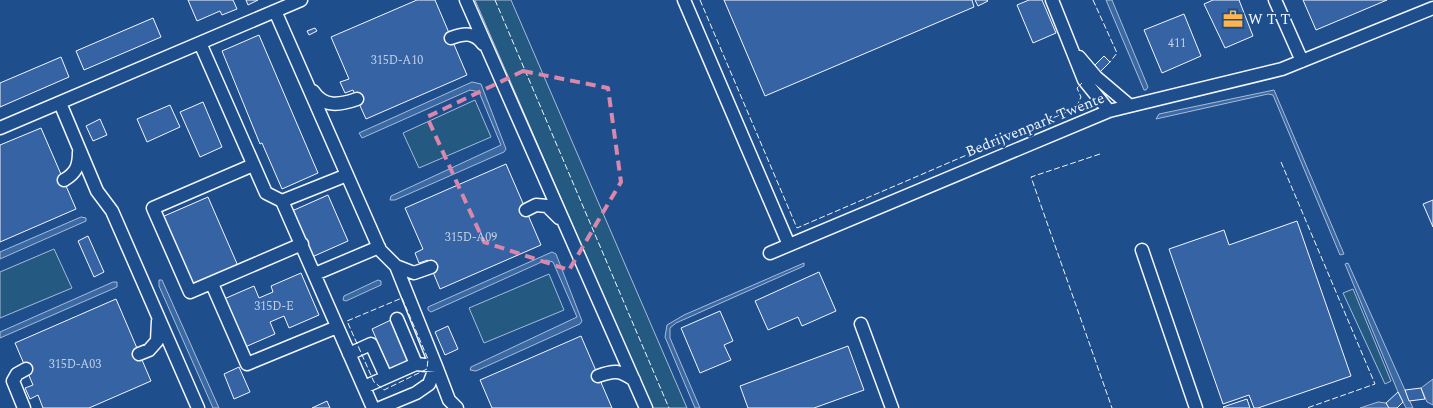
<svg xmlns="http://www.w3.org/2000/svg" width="1433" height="408" viewBox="0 0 1433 408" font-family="Spectral,serif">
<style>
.green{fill:#245a82;stroke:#a8bbd7}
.water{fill:#3b69a3;stroke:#a8bbd7}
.building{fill:#3563a3;stroke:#f2f6ff}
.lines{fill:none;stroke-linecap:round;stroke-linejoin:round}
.minor-casing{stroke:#f2f6ff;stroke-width:15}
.minor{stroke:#1f4e8c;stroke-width:12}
.fence{stroke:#f2f6ff;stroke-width:1;stroke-dasharray:6 2.5;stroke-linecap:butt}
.marked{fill:none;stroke:#da87ad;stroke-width:4;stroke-dasharray:10 6;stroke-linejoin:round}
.labels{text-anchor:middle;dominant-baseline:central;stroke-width:4;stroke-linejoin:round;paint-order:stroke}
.number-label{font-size:12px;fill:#c3d1e8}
.poi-label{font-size:15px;fill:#f2f6ff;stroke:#1f4e8c;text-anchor:start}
.street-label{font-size:15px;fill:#f2f6ff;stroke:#1f4e8c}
</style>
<rect width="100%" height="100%" fill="#1f4e8c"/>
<path class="green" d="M475,0H511L687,408H652Z
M475,100L491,137L419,168L403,133Z
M54,249L72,288L0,318V272Z
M549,274L564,310L484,343L469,308Z
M1353,289L1391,381L1385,384L1343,293Z"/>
<path class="water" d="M1106,0H1112L1148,87L1146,90H1144Z
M472,82L481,84L506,149L504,152L395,200H390L391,196L501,145L479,92L470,90L362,138L359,133Z
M1274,90L1344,254L1340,255L1273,95L1268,94L1156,119L1159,114Z
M81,217L86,218V221L0,259V252Z
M552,252L556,254L582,321L580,324L476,371L470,370L471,367L577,317L553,262L546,260L431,312L428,310V307Z
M804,263V266L676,323L670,328V338L700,408H695L668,344L665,337L667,325L684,315Z
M1348,263L1413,408H1406L1398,392L1345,264Z
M159,280H162L219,408H213L159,286Z
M378,280L381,281V285L346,301L343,300L344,296Z
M113,282H117V287L0,338V332Z
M1433,379V405L1427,402L1421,388Z
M1378,402L1386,403L1389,408H1360Z"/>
<path class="building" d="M188,0H233L237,9L222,15L220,11L197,21Z
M246,0H258L248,5Z
M417,0H435L467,75L366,119L353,90L345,93L340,82L349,79L331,37Z
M724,0H972L974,7L765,96Z
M975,0H987L988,1L978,6Z
M1029,0H1042L1056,33L1033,43L1017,5Z
M1213,0H1239L1253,36L1225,48L1204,4Z
M1303,0H1387L1316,30Z
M1184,14L1201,56L1162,73L1144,30Z
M153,18L161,37L84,70L76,51Z
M315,28L317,31L309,35L307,31Z
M259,35L318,173L282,189L262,143L260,144L222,51Z
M1104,56L1110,62L1100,72L1094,66Z
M61,57L69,77L0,107V83Z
M203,102L222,147L200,157L180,112Z
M170,105L180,127L147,142L137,119Z
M100,119L107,135L93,141L86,126Z
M41,128L76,209L0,242V145Z
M506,164L541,245L440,289L428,260L419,263L415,253L423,249L405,208Z
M328,195L348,241L312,257L292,211Z
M208,197L238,266L192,286L162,217Z
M1433,200V227L1423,204Z
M1297,221L1351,376L1258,408H1254L1249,395L1223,404L1169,249L1224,230L1229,245Z
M88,236L104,272L94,277L78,241Z
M819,272L836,311L802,326L798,317L768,330L755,301Z
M301,273L319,315L289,328L284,316L270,322L275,334L245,347L224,299L254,286L259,298L273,292L271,286Z
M116,299L151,381L89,408H43L38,395L30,399L25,388L33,385L15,343Z
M720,311L733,341L724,345L731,360L700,373L681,328Z
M393,319L411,360L390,370L372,329Z
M448,326L458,349L445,355L435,332Z
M581,336L612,408H492L480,380Z
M848,346L864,390L814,408H748L740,386Z
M239,367L250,392L234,399L224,374Z
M1421,388L1425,399L1409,401L1405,390Z
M1398,392L1403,402L1397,408H1389L1386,403Z
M1247,399L1250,408H1224L1223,407Z
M327,401L330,408H312Z"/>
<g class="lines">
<defs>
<path id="minor" d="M466,0L646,408
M684,0L789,245
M1052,0L1084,80L1109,111
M1275,0L1302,61
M275,11L380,250L396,266L436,366L429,384L416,393L380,408
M451,38C464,33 474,32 483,44
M200,43L266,193L282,201L373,408
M1079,57L1096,77L1129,105
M313,91C324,108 340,105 357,99
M60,103L97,191L112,211L198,408
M0,128L301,0
M253,165L153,208L190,292L302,244
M64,180C76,173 79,166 79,152
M282,201L347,175
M526,210L536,205L547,206L559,218
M1142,250L1196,408
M770,253L1109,111L1282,69L1433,8
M396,266L414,273L431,267
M315,274L379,247
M212,284L247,364L337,327
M397,319L416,364
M861,324L892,408
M139,354L149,350L157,341L158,321
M349,354L371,344L386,377
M598,376C614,370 620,370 634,380
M364,387L416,364L436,366L449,400L457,408
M24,408L13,381L17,374L26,369"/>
</defs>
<use href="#minor" class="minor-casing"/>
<use href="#minor" class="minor"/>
<path class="fence" d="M495,0L669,408
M700,0L797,228L1076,108L1081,97L1077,88L1082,83
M1093,0L1117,53L1110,62
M1100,154L1031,177L1112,408
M1281,162L1375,384L1307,408
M402,298L428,359L427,369L384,390L374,382L347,321Z"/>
</g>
<path class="marked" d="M523,71L608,88L621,182L569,270L484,242L427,117Z"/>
<defs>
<symbol id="office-bare" viewBox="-9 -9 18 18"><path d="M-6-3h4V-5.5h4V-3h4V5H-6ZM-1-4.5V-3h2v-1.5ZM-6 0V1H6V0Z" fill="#ffb74d" stroke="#1f4e8c" stroke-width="2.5" paint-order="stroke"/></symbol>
</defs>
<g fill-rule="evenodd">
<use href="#office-bare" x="1219" y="5" width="28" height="28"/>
</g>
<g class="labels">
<g class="number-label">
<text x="1177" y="43">411</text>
<text x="397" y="60">315D-A10</text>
<text x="471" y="237">315D-A09</text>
<text x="274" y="306">315D-E</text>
<text x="75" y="364">315D-A03</text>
</g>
<g class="poi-label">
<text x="1248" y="19">W T T</text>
</g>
<g class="street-label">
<text transform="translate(1035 125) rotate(-22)">Bedrijvenpark Twente</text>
</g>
</g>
</svg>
